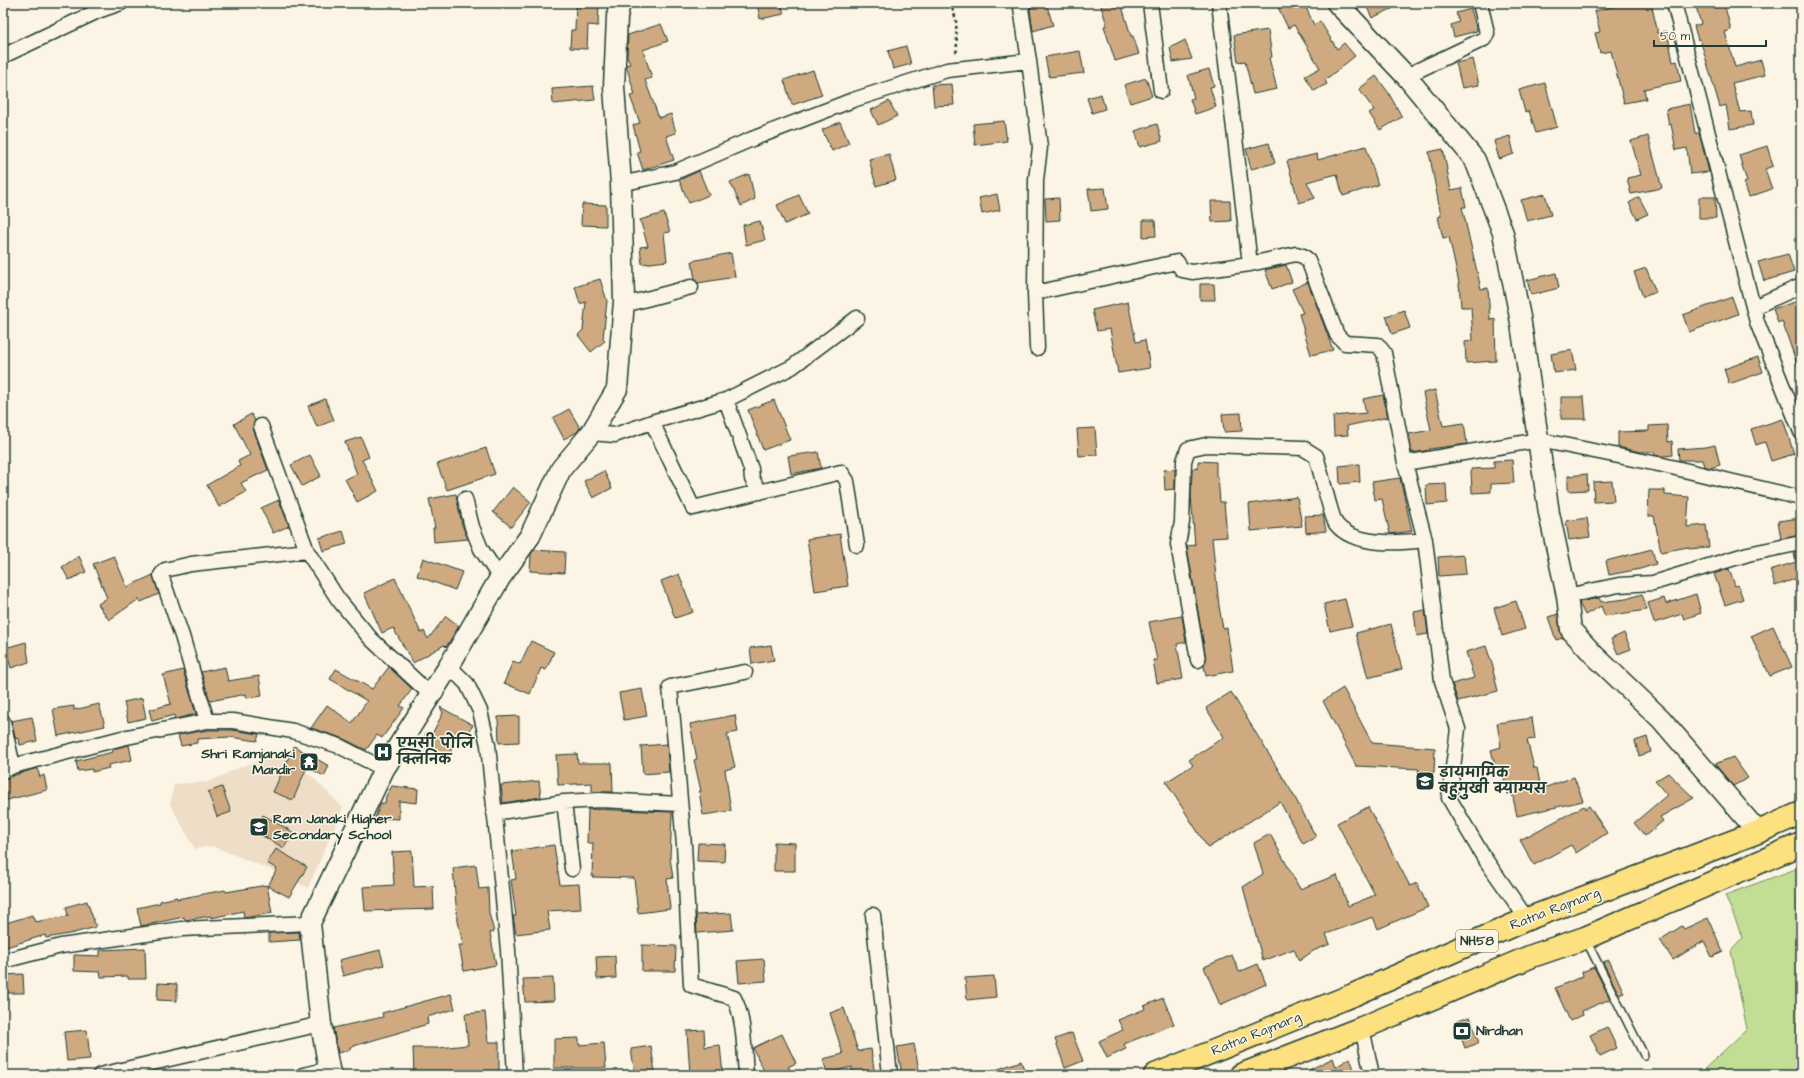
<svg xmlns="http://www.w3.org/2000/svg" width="1804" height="1078" viewBox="0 0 1804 1078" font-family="'Architects Daughter','Playpen Sans Deva',sans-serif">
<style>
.built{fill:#eedec7}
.green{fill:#c2dd94;stroke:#708d64}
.building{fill:#cfaa81;stroke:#1f3d34}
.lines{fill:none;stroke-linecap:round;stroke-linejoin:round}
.lane-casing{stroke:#1f3d34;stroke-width:10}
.street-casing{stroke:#1f3d34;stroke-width:17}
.secondary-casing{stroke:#1f3d34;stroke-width:23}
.highway-casing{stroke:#1f3d34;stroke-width:25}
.path{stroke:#1f3d34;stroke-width:2.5;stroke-dasharray:3 3;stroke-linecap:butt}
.lane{stroke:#fcf5e5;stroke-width:7}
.street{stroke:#fcf5e5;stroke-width:14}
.secondary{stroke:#fcf5e5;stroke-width:20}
.highway{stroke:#fde080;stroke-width:22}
.labels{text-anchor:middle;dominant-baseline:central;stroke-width:3;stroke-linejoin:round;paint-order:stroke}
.shield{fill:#fcf5e5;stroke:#617469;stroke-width:1}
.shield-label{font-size:13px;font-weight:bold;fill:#1f3d34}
.poi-label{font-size:14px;font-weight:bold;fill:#1f3d34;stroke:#fcf5e5;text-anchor:start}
.street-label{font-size:14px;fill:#1f3d34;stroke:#fcf5e5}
</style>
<rect width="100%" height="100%" fill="#fcf5e5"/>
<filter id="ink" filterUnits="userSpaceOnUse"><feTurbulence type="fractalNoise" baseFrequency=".025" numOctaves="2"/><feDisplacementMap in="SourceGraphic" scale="8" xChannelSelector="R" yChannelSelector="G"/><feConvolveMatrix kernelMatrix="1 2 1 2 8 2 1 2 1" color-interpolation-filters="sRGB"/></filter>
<g filter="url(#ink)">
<path class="built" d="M278,753L314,778L343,808L308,888L274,871L212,846L195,849L170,804L174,784L209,782L238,768Z"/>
<path class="green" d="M1801,867V1075H1698L1747,1029L1731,951L1743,938L1725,895Z"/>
<path class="building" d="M576,3H599L598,26L588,25L587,49L570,48L571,30H575Z
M757,3H781L784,14L760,19Z
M1046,3L1053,25L1033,31L1030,10L1032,4Z
M1100,3H1121L1131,36H1133L1139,54L1115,61L1104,26L1107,25Z
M1276,3H1304L1314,25L1320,21L1337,49L1344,43L1355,56L1325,80L1327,84L1314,91L1305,76L1320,68L1294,25L1288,28Z
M1365,3H1404L1372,18Z
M1628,3H1651L1658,33L1667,31L1673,62L1677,61L1681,81L1644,89L1646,99L1624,103L1611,51L1600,53L1595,33L1600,32L1595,11Z
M1695,3H1724L1731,30L1725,32L1735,67L1761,60L1765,75L1732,83L1740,112L1751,111L1753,125L1730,129L1726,105L1720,107L1700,39L1698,40L1694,26L1701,24Z
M1471,9L1477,31L1454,37L1451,25L1459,22L1456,13Z
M661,24L668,41L643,50L652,78L645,80L659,118L671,114L676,133L666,136L674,160L643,170L637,152L640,151L633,125L640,123L630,96L635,95L626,65L630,64L627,56L628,35Z
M1268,30L1272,57L1269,58L1277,89L1253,94L1245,61L1238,62L1234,35Z
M1185,40L1192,59L1173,62L1170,48Z
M906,46L911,64L893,69L888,51Z
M1080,51L1084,73L1049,77L1045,57Z
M1473,59L1479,85L1462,88L1456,63Z
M1209,69L1214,86L1210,87L1216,107L1195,114L1190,99L1194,98L1188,75Z
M813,70L822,95L792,105L784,80Z
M1376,76L1388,92L1402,117L1380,130L1369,113L1374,110L1359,89Z
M1146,78L1152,96L1130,103L1124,85Z
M1545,83L1557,127L1536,133L1529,111L1525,112L1519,90Z
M952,84L954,105L934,106L932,85Z
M593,86L595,100L553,104L552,89Z
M1101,94L1105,109L1092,113L1087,98Z
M889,101L897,116L878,125L871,110Z
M1690,104L1695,133H1699L1709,172L1690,174L1687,148L1676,150L1671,124L1669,125L1666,109Z
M1004,121L1007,141L975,145L973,124Z
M840,122L849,143L832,151L822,130Z
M1157,124L1162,141L1140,147L1135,131Z
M1510,136L1514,154L1499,159L1494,141Z
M1648,136L1662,188L1631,194L1627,178L1641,175L1631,141Z
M1269,143L1275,163L1251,169L1246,149Z
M1366,146L1378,185L1343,196L1337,174L1307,182L1315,198L1299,203L1287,161L1317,154L1318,160Z
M1767,146L1773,166L1765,169L1772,189L1749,197L1744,183L1747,182L1739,155Z
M1443,149L1451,190L1462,188L1466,207H1462L1481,289L1488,288L1490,320L1495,319L1496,361L1466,363L1465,342L1473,341L1471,307H1461L1459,283L1449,237L1443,238L1438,217L1441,216L1429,152Z
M889,154L896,180L876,186L869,159Z
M699,171L709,195L689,203L679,180Z
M749,174L755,199L741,206L730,182Z
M1105,188L1108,209L1091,211L1088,189Z
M997,194L1000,210L982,214L979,198Z
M1545,194L1551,215L1527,221L1521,200Z
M799,195L808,214L785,224L777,205Z
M1639,197L1648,214L1637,219L1629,203Z
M1699,197H1715L1716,218H1699Z
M1059,198L1060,220L1046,221L1045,199Z
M1211,201H1230L1231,221L1212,222Z
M582,204L606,205V226L581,225Z
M664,213L670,232L664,233L667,261L642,264L640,247L648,246L640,220Z
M1143,220H1155L1156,236L1143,237Z
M760,221L765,240L746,245L743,225Z
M731,253L735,277L698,283L695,280L692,261Z
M1788,254L1794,272L1764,281L1758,262Z
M1286,265L1292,282L1272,289L1265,270Z
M1646,268L1656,292L1643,297L1634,272Z
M1556,273L1559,288L1531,295L1527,280Z
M600,279L607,301L603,338L605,341L591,352L578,335L583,330L586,302L580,304L575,287Z
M1308,282L1333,350L1311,355L1299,314L1303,313L1292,289Z
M1200,284H1214L1215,300H1200Z
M1732,297L1738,314L1689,332L1683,315Z
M1801,300V370H1799L1782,321L1778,323L1773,309Z
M1128,302L1136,342L1145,340L1150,368L1118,373L1110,329L1097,331L1092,310Z
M1404,310L1410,328L1392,334L1386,316Z
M1572,350L1576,370L1554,373L1551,354Z
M1758,357L1763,372L1729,384L1724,369Z
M1435,390L1443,426L1464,423L1467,444L1429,449L1430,450L1412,453L1409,434L1431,430L1423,393Z
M1383,395L1388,417L1347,426L1348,435L1334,436L1333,416L1366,413L1363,399Z
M1561,397H1584L1586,419H1561Z
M325,399L334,420L317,427L308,406Z
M774,400L790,440L763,450L748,410Z
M569,409L580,428L577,432L564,439L553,418Z
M1241,413L1242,431L1224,432L1222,414Z
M251,414L255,420L253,429L268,470L241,483L246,492L219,507L207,485L240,466L238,461L250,455L234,424Z
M1783,419L1794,454L1771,461L1765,442L1756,445L1751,429Z
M1667,425L1668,442L1672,441L1673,455L1663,456L1655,455L1654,452H1640L1618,447V432L1649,431V426Z
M1095,428L1097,455L1079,456L1077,429Z
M361,437L369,457L362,460L378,491L357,502L345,479L357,474L345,442Z
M1715,445L1720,465L1710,468L1704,466L1702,460H1679L1678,449L1706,447Z
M486,448L495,474L447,490L437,464Z
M818,452L821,468L791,474L788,456Z
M310,455L321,476L302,486L291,465Z
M1512,460L1514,483L1491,484V492L1472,493L1471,469L1494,468V461Z
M1198,461L1216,462V477H1218L1220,502H1224L1227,537L1212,538L1219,606L1223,629L1227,628L1233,671L1206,676L1204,666L1206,659L1187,546L1195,545L1191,495L1192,469L1198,468Z
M1359,464L1360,482L1340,484L1339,466Z
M1175,469V489L1165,490L1164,470Z
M604,471L612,488L593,498L584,481Z
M1587,474L1588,490L1568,491V476Z
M1400,478L1412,531L1390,534L1382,499L1375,500L1372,482Z
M1612,481L1614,501L1594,502L1593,482Z
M1446,484L1447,503L1427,505L1426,485Z
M513,487L531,502L511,527L493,512Z
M1649,490H1665V495L1689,497L1687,527L1706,525L1709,547L1689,549L1688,547L1661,552L1654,516H1648Z
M456,494L462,525L468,539L434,542L433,528H435L429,499Z
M1297,497L1302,526L1251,531L1249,504Z
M279,500L289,526L273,533L261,508Z
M1323,515L1326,531L1306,533L1305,516Z
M1587,518L1590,537L1569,540L1566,521Z
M1801,518V535L1781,539L1778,521Z
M343,531L347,544L323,551L319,538Z
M840,534L848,586L815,591L807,539Z
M1652,549L1656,564L1640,569L1609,575L1606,561Z
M534,550L565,552L564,573L530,571L531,554Z
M1801,552V577L1775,586L1770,570L1796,562L1794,553Z
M1464,555L1466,574L1439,576L1438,557Z
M79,556L86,572L69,580L62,567Z
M114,556L127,587L153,575L159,594L141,602L139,599L109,620L98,604L107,598L93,564Z
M423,558L462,572L455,590L417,576Z
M1729,569L1735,586L1738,585L1743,599L1725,605L1714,574Z
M679,574L693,612L675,618L661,581Z
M395,578L421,633L424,631L428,639L446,616L459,626L446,647L444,645L413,663L393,628L382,633L364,593Z
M1642,594L1647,610L1605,616L1601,606L1585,615L1580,605L1579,602L1599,598L1601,602L1626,599Z
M1696,594L1701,613L1684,619L1682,614L1654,623L1648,603L1664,598L1666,604Z
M1345,599L1352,626L1330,631L1324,604Z
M1516,601L1525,629L1502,636L1494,608Z
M1425,610L1428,634L1417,636L1414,612Z
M1558,614L1560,631L1563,638L1556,640L1548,617Z
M1182,616L1186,642L1177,644L1183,679L1157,683L1153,660H1157L1149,622Z
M1391,624L1402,669L1368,678L1356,633Z
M1773,626L1792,667L1770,676L1751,636Z
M1624,633L1631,649L1618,654L1611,639Z
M531,641L554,652L546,670L541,668L530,694L504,683L513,661L520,664Z
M26,642L29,662L11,668L5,648Z
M771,645L774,660L752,664L750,648Z
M1486,646L1494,670L1493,671L1498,691L1458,701L1452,684L1474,678L1466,652Z
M225,667L228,681L259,676L262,696L247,698L246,694L210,701L201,672Z
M389,667L412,689L400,706L404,708L382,738L377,735L366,750L342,738L311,728L327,705L352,723L367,701L330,679L336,669L372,689Z
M183,670L196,714L175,719L174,715L152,721L149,710L171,704L163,675Z
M1343,688L1372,743L1435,748L1434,773L1418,772L1419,769L1356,766L1323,701Z
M642,689L647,716L624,720L619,693Z
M1231,692L1293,794L1316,837L1303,844L1280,802L1208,848L1166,782L1193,765L1189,760L1224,737L1206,708Z
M142,698L146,718L128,722L124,702Z
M99,704L105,726L58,736L53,709L74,706V710Z
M440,707L473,725L465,739L456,734L449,757L421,748L426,732L432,734L443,713Z
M735,715L738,732L727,734L735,767L725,770L731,811L703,815L699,791H701L694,760L697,759L690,724Z
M519,716V742L499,743L498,717Z
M32,717L37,741L20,745L19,738L16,739L11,721Z
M1532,718L1535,739L1527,740L1534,768H1537L1541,789L1574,777L1583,801L1517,816L1512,793L1507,794L1502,768L1496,769L1491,750L1501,747L1497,723Z
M208,730H232L259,734L257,741L230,737L197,739V743L181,746L178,735Z
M1647,737L1651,752L1639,756L1635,741Z
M667,744L669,772L643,774L641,746Z
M129,745L132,760L108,765L109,768L92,772V769L78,771L76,761L113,752L112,749Z
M294,746L329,766L324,776L307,767L293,800L273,792Z
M577,754L578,763H612L613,792H592V783L558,785L556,755Z
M1733,757L1748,778L1733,786L1715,764Z
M37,768L40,777L44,775L47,790L3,801V779Z
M1668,773L1694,798L1660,817L1663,821L1645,836L1634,823L1667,795L1655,781Z
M539,781L541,797L503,803L501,785Z
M392,786L418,789L417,803L399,801V819L375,818L381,803H385L386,796Z
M222,787L231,812L217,817L208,792Z
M1584,806L1585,809L1589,806L1607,833L1576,853L1571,845L1534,865L1520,840Z
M1368,807L1410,886L1417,883L1428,907L1378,929L1373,917L1326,934L1330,944L1313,951L1299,961L1294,949L1263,961L1243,887L1263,874L1254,843L1270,834L1300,889L1337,875L1348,906L1375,895L1337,823Z
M588,809L672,812L670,858L673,878L667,879L670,909L638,913L634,878L592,877L593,843H587Z
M263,815L293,832L284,848L254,831Z
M774,842L795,843V871H774Z
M698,843L725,844L724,862L697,861Z
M554,845L560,885L579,884L581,909L547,911L550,930L516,934L513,916H516L511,880L516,879L512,851Z
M276,849L307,867L289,897L268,886L277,869L267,863Z
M412,851L414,887L433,886L434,909L365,911L363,887L394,885L392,852Z
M476,865L479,889L488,888L489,913L494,932L490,933L496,965L464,971L459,945H463L457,916L453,868Z
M267,885L272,913L244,918L243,911L211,918V916L185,920L184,917L141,926L137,908L160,903V901L177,897V899L225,890L226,892Z
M87,901L96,927L74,933L46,938L45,935L3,948V924L32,915L35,922L68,916L66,907Z
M731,913L733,930L697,933L696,915Z
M1708,918L1723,952L1712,957L1704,941L1673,960L1660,940L1682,926L1684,929Z
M299,932L300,940L269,942V933Z
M642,945L676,946L675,971H642Z
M145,948L146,979H128V976L101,977L100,972L74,971V955L100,956V950Z
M380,950L384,965L343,976L339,960Z
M1232,955L1239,972L1258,964L1266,984L1220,1005L1204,967Z
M615,956L616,978L597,979L596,957Z
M764,959L766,981L739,983L737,961Z
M1609,960L1624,993L1619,995L1603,962Z
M1594,967L1610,999L1582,1011L1583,1015L1570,1021L1555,988L1583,976L1582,972Z
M23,974L24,993H3V975Z
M994,976L996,997L967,1000L965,978Z
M553,978L554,1001L525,1002L523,979Z
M158,983L177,984V1001L157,1000Z
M451,994L455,1009L427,1017L428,1024L350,1047V1050L338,1053L333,1028L383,1017L382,1013Z
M1163,998L1174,1024L1124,1044L1126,1049L1107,1058L1099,1041L1123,1030L1118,1020L1145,1009L1144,1006Z
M844,1008L858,1051L871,1049L875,1075H853L852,1067L827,1073L823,1059L843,1054L830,1013Z
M485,1012L488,1042H499V1075H414L413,1048H438L468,1045L465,1014Z
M1470,1017L1479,1043L1465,1048L1455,1022Z
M1607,1027L1617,1048L1600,1056L1590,1035Z
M87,1030L90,1059L67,1061L64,1032Z
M704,1030L705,1047L720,1045L723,1075H690L687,1031Z
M1072,1033L1083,1061L1065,1068L1055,1039Z
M782,1034L796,1063L788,1067L795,1075H766L753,1048Z
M579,1038V1045L604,1043L606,1068H554V1039Z
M914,1044L920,1075H902L897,1047Z
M651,1046L655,1072L635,1075L631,1049Z
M1333,1058L1336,1067L1350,1058L1356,1075H1299Z
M1021,1061L1026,1075H987V1073Z"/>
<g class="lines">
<defs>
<path id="lane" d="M1586,940L1644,1055"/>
<path id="street" d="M1150,3L1161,91
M1219,3L1250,264L1296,254L1303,256L1308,260L1337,335L1345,343L1378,345L1384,353L1405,463L1425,540L1442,681L1458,729L1449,798L1483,856L1527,919
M1674,3L1757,322L1801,432
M3,56L98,11L121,3
M1029,61L1040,147L1036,180L1035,293
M1406,76L1484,39L1487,33L1480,3
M621,184L675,172L752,139L853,100L947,70L1029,61L1021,8L1024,3
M624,305L691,287
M1754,307L1801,286
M1037,348L1035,293L1177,262L1182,270L1192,272L1250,264
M726,400L751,469L752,479L760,492
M652,422L693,508L841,472L847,481L857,545
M261,426L307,551L338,599L371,639L430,694
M591,433L615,435L652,422L726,400L792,367L857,318
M1405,463L1539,440L1663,465L1801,498
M465,499L472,527L481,549L500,578
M1567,596L1619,585L1653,583L1748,554L1801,543
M1198,660L1178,544L1182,522L1184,461L1188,449L1206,445L1303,448L1316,456C1320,468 1331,517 1336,524C1354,547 1400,543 1425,540
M449,666L467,684L480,711L488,745L508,950L515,1075
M745,672L670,687L684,845L691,985L734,998C745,1019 744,1052 746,1075
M207,721L182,636L161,575L165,570L191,564L307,551
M3,722L13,766
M3,771L13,766L122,738L207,721H233L293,731L339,746L384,769
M564,802L572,869
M494,813L564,802L600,800L680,804
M873,915L890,1075
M3,961L61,946L182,929L310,923
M1362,1028L1372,1075
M100,1075L321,1024
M303,1075L329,1069"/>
<path id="secondary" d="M1337,3L1406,76L1475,160L1503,233L1520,317L1549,513L1567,596L1571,630L1594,655L1661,719L1758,832
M331,1075L329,1069L321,1024L310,923L384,769L449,666L500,578L530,536L561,469L591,433L617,389L624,301L621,184L614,87L617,17L620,3"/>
<path id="highway" d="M1155,1075L1353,995L1527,919L1758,832L1801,813
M1241,1075L1362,1028L1532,956L1585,938L1801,844"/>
</defs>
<use href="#lane" class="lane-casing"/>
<use href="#street" class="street-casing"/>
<use href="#secondary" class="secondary-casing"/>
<use href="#highway" class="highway-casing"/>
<path class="path" d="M950,3L956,19L957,50L954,55"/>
<use href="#lane" class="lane"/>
<use href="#street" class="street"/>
<use href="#secondary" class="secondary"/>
<use href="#highway" class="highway"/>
</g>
</g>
<defs>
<symbol id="hospital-square" viewBox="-11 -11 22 22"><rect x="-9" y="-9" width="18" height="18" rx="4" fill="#1f3d34" stroke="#fcf5e5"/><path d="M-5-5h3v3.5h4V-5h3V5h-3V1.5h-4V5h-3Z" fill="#fff"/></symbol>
<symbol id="temple-square" viewBox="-11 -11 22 22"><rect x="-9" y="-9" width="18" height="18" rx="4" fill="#1f3d34" stroke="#fcf5e5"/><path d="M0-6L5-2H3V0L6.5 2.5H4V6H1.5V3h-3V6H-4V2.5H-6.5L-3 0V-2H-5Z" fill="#fff"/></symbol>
<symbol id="school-square" viewBox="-11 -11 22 22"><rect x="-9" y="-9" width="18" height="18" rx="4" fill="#1f3d34" stroke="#fcf5e5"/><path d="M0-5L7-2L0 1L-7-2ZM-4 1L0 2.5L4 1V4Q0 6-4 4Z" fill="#fff"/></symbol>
<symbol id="bank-square" viewBox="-11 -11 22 22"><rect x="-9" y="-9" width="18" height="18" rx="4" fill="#1f3d34" stroke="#fcf5e5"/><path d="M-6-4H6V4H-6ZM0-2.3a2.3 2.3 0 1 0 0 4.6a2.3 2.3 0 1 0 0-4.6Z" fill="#fff"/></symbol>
</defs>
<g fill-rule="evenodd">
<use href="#hospital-square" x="372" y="741" width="22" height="22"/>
<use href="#temple-square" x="298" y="751" width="22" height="22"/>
<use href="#school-square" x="1414" y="770" width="22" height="22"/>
<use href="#school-square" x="248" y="816" width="22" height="22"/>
<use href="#bank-square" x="1451" y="1020" width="22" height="22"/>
</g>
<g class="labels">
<rect class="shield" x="1456" y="930" width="42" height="22" rx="3"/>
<g class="shield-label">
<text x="1477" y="941">NH58</text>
</g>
<g class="poi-label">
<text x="397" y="744">एमसी पोलि<tspan x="397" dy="16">क्लिनिक</tspan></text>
<text x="295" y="754" text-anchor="end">Shri Ramjanaki<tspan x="295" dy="16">Mandir</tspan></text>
<text x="1439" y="773">डायमामिक<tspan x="1439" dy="16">बहुमुखी क्याम्पस</tspan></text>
<text x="273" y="819">Ram Janaki Higher<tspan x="273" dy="16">Secondary School</tspan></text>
<text x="1476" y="1031">Nirdhan</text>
</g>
<g class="street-label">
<text transform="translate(1555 909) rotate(-21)">Ratna Rajmarg</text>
<text transform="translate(1256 1034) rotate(-22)">Ratna Rajmarg</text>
</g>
</g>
<rect width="1804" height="1078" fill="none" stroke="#fcf5e5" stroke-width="16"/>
<rect x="8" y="8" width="1788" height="1062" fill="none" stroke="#1f3d34" stroke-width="1.5" filter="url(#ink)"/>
<path d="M1654 40v6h112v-6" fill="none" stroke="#1f3d34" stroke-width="2"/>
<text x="1660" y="40" font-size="12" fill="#1f3d34" stroke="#fcf5e5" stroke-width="3" paint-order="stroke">50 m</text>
</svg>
